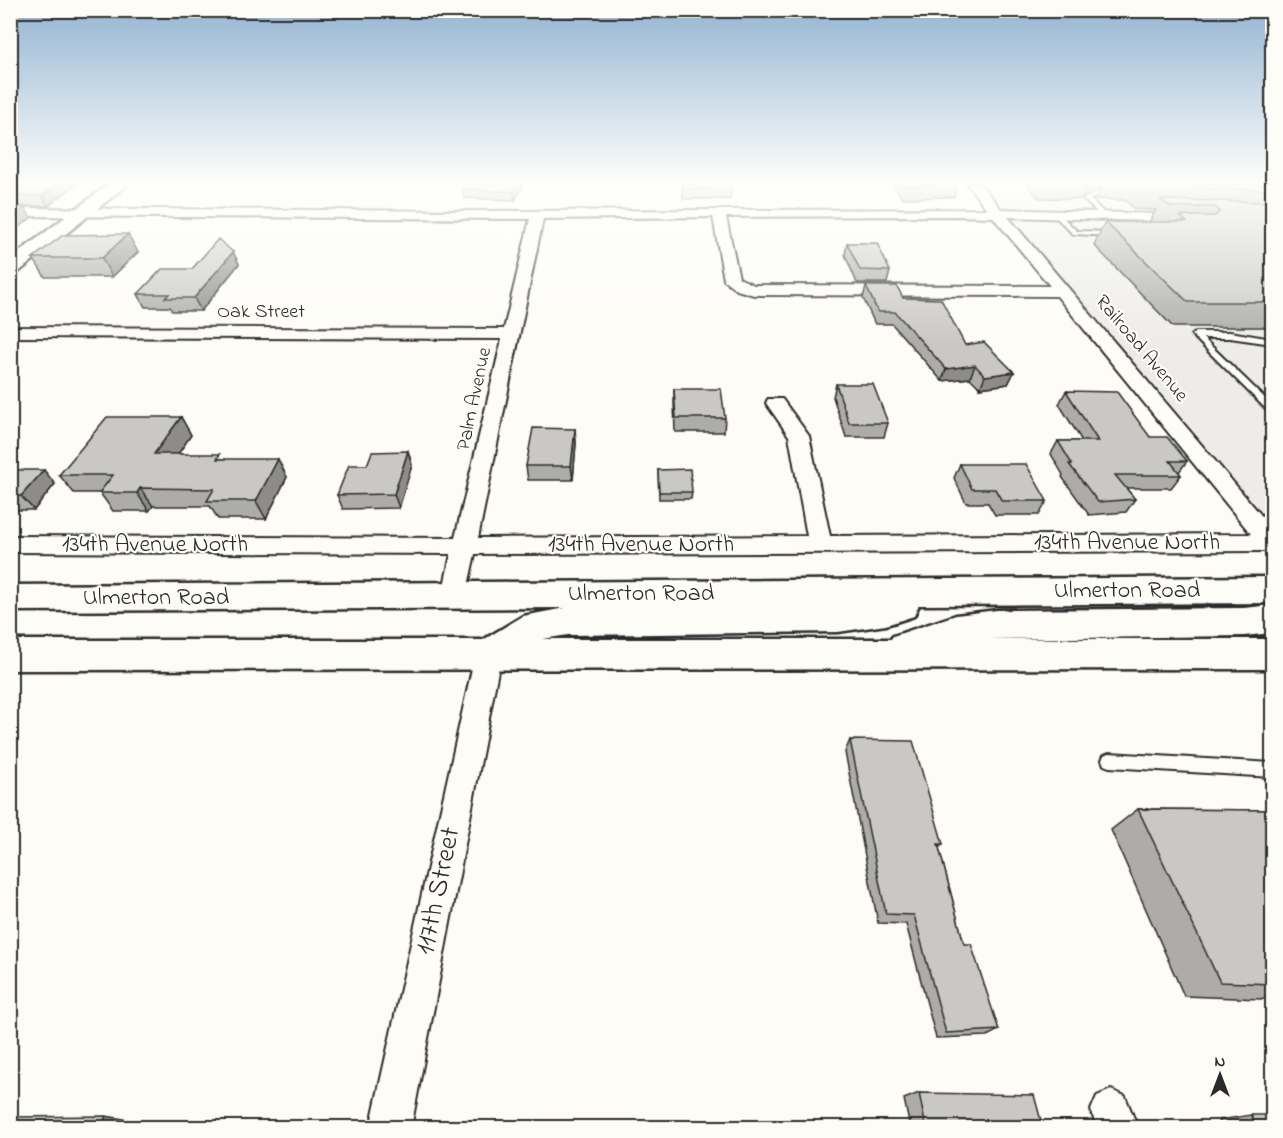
<svg xmlns="http://www.w3.org/2000/svg" width="1283" height="1138" viewBox="0 0 1283 1138" font-family="'Indie Flower',sans-serif">
<style>
.built{fill:#edece8}
.lines{fill:none;stroke-linecap:round;stroke-linejoin:round}
.lane-casing{stroke:#2b2b2b;stroke-width:4}
.street-casing{stroke:#2b2b2b;stroke-width:4}
.secondary-casing{stroke:#2b2b2b;stroke-width:5}
.primary-casing{stroke:#2b2b2b;stroke-width:5}
.lane{fill:#fdfcf7;fill-rule:evenodd}
.street{fill:#fdfcf7;fill-rule:evenodd}
.secondary{fill:#fdfcf7;fill-rule:evenodd}
.primary{fill:#fdfcf7;fill-rule:evenodd}
.wall{fill:#adaca9;stroke:#2b2b2b;stroke-width:1.5}
.shaded-wall{fill:#8d8c89;stroke:#2b2b2b;stroke-width:1.5}
.building{fill:#c9c8c4;stroke:#2b2b2b;stroke-width:1.5}
.labels{text-anchor:middle;dominant-baseline:central;stroke-width:4.5;stroke-linejoin:round;paint-order:stroke}
.far-street-label{font-size:20px;fill:#2b2b2b;stroke:#fdfcf7}
.street-label{font-size:24px;fill:#2b2b2b;stroke:#fdfcf7}
.near-street-label{font-size:28px;fill:#2b2b2b;stroke:#fdfcf7}
</style>
<rect width="100%" height="100%" fill="#fdfcf7"/>
<filter id="ink" filterUnits="userSpaceOnUse"><feTurbulence type="fractalNoise" baseFrequency=".0167" numOctaves="2"/><feDisplacementMap in="SourceGraphic" scale="12" xChannelSelector="R" yChannelSelector="G"/><feConvolveMatrix kernelMatrix="1 2 1 2 8 2 1 2 1" color-interpolation-filters="sRGB"/></filter>
<g filter="url(#ink)">
<path class="built" d="M981,184H1272V214L1004,209Z
M1009,217L1272,222V526L1078,296Z"/>
<g class="lines">
<defs>
<path id="lane" d="M1114,184H1128L1090,199L1107,216L1102,217L1083,199Z
M1054,213H1058L1077,231L1114,232L1117,234L1114,236L1073,234L1054,215Z
M1230,332L1272,339V344L1230,338H1203L1272,405V413L1269,412L1192,335L1196,332Z
M1109,753L1272,763V777L1109,767L1104,765L1102,760L1104,755Z"/>
<path id="street" d="M967,184H980L1001,209L1189,215L1191,218L1189,221L1184,222L1008,217L1272,528V551L475,554L466,595L463,602L454,605L445,602L442,595L451,554L10,552V536L455,538L502,339L10,337V327L504,329L530,219L10,216V208L473,211L987,209ZM956,216L993,217L1050,286L754,285L739,278L726,217ZM713,217L724,280L737,290L754,295L1057,296L1251,534L830,536L809,436L782,399H768L766,403L789,436L807,536L478,538L543,219Z
M488,644L497,647L501,655L411,1128H370L475,655L479,647Z
M1111,1090L1125,1096L1138,1128H1097L1091,1110L1097,1096Z"/>
<path id="secondary" d="M109,184H128L17,273L10,275V259Z"/>
<path id="primary" d="M1272,577V603L919,605L914,616L886,625L838,632L568,635L543,639H891L893,636L956,615L997,610L1244,608L1272,605V633L1244,636L988,639H1272V669L10,670V640H483L523,616L565,608L10,611V585Z"/>
</defs>
<use href="#lane" class="lane-casing"/>
<use href="#street" class="street-casing"/>
<use href="#secondary" class="secondary-casing"/>
<use href="#primary" class="primary-casing"/>
<use href="#lane" class="lane"/>
<use href="#street" class="street"/>
<use href="#secondary" class="secondary"/>
<use href="#primary" class="primary"/>
</g>
<path class="wall" d="M10,184H77L48,206H10Z
M524,184L515,200L464,198L462,189Z
M682,184H730L731,189L730,199H683Z
M893,184H956L957,186L954,197L902,198Z
M1026,184H1272V327H1173L1094,245L1105,222H1149L1156,210L1135,209L1124,200L1096,199L1101,189L1081,199L1039,198Z
M847,243L890,271L887,283H857L845,255Z
M138,252L112,277H45L33,258Z
M233,252L239,264L201,311H172L170,307H145L138,294L192,269Z
M866,286L903,298L965,345L1014,372L1008,384L980,388L970,378L942,381L892,324H875L863,298Z
M836,384L888,423L884,437H846L833,397Z
M674,389L725,418L724,432H675L674,403Z
M1066,391L1150,437L1187,461L1179,472L1181,475L1171,488H1126L1135,499L1126,512L1089,515L1062,477L1063,475L1051,454L1058,441H1082L1059,404Z
M181,417L191,435L178,454L223,459L287,477L266,519H218L210,506H153L149,511H113L100,493H74L59,475Z
M575,429L576,443L573,480H528L526,466Z
M408,451L412,465L399,508L343,509L337,495L367,465Z
M960,464L1047,501L1039,515H995L988,503H966L954,478Z
M10,470L55,484L34,510H10Z
M658,470L692,492L691,499H659Z
M850,740L943,844L939,848L964,944L999,1030L987,1036L936,1038L906,924L878,923L845,752Z
M1272,807V995L1261,999L1184,996L1111,830L1138,809L1271,810Z
M919,1093L1043,1128H910L904,1099Z
M1251,1115L1272,1128H1222L1219,1120Z"/>
<path class="shaded-wall" d="M58,184H77L48,206L42,196Z
M518,184H524L515,200L514,192Z
M1087,184H1102L1101,189L1081,199Z
M25,208L31,218L10,234V218Z
M128,234L138,252L112,277L102,258Z
M233,252L239,264L201,311L194,298Z
M975,365L970,378L942,381L946,369Z
M1014,372L1008,384L980,388L985,376Z
M181,417L191,435L166,472L154,454Z
M575,429L576,443L573,480L571,466Z
M408,451L412,465L399,508L394,494Z
M278,459L287,477L266,519L256,501Z
M44,470L55,484L34,510L21,496Z
M140,488L153,506L149,511L137,493Z
M106,1116L142,1122L140,1128H101Z"/>
<path class="building" d="M10,184H58L42,196H10Z
M465,184H518L514,192L462,189Z
M683,184H730L731,189H683Z
M903,184H956L957,186H904Z
M1142,184H1272V190L1146,187Z
M1161,200L1272,202V302H1188L1105,222H1187L1180,216H1215L1220,211L1215,207H1170Z
M10,208H25L10,218Z
M128,234L102,258H33L63,235Z
M218,239L233,252L194,298H165L169,294H138L162,269H192Z
M847,243H877L890,271L860,270Z
M866,286H897L903,298L941,299L965,345L984,342L1014,372L985,376L975,365L946,369L895,312H878Z
M836,384H873L888,423H849Z
M674,389H721L725,418H676Z
M1066,391L1117,392L1150,437H1167L1187,461H1170L1181,475H1115L1135,499L1098,502L1069,464H1072L1058,441H1098Z
M107,417H181L154,454H220L217,459H278L256,501H207L214,489L140,488L137,493H99L113,475H59Z
M533,428L575,429L571,466H526Z
M408,451L394,494L337,495L349,465H367L372,452Z
M960,464H1026L1047,501H1002L995,489H972Z
M690,469L692,492H659L658,470Z
M10,470H44L21,496H10Z
M850,740L913,741L943,844H938L964,944H971L999,1030L946,1033L914,915L886,914Z
M1138,809L1272,810V984L1220,982Z
M919,1093L1034,1095L1043,1128H926Z
M1251,1115H1272V1128H1257Z
M106,1116L101,1128H10V1117Z"/>
</g>
<linearGradient id="sky" x2="0" y2="1"><stop stop-color="#93b4d2"/><stop offset="0.53" stop-color="#fefefb"/><stop offset="1" stop-color="#fefefb" stop-opacity="0"/></linearGradient>
<rect width="1283" height="344" fill="url(#sky)"/>
<g class="labels">
<g class="far-street-label">
<text x="261" y="312">Oak Street</text>
<text transform="translate(1141 349) rotate(50)">Railroad Avenue</text>
<text transform="translate(475 399) rotate(-78)">Palm Avenue</text>
</g>
<g class="street-label">
<text x="1127" y="543">134th Avenue North</text>
<text x="155" y="545">134th Avenue North</text>
<text x="641" y="545">134th Avenue North</text>
<text x="1127" y="591">Ulmerton Road</text>
<text x="641" y="594">Ulmerton Road</text>
<text x="156" y="598">Ulmerton Road</text>
</g>
<g class="near-street-label">
<text transform="translate(439 891) rotate(-78)">117th Street</text>
</g>
</g>
<rect width="1283" height="1138" fill="none" stroke="#fdfcf7" stroke-width="36"/>
<rect x="18" y="18" width="1247" height="1102" fill="none" stroke="#2b2b2b" stroke-width="2" filter="url(#ink)"/>
<g transform="translate(1220 1075)" stroke="#fdfcf7" stroke-width="4.5" paint-order="stroke">
<path d="M0-4.5L10 22L0 15L-10 22Z" fill="#2b2b2b"/>
<text y="-9" font-size="16" font-weight="bold" text-anchor="middle" fill="#2b2b2b">N</text>
</g>
</svg>
